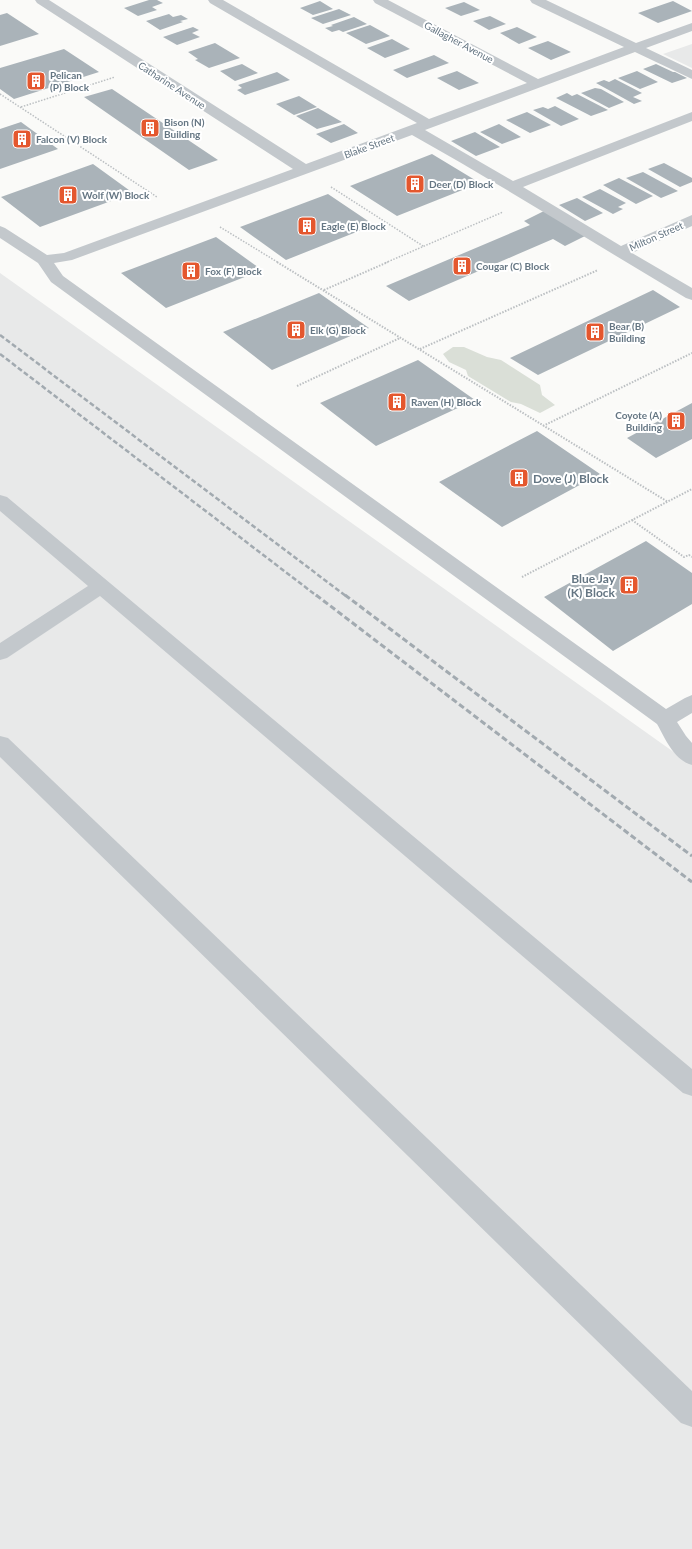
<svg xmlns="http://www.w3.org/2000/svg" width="692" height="1549" viewBox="0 0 692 1549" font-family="Lato,sans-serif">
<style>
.built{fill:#e8e9e9}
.green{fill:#dadfd7}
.building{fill:#aab3b9}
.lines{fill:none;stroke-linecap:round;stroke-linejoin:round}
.path-far1{stroke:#bbbfc2;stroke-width:1.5;stroke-dasharray:1.5 1.5;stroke-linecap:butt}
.path{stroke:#bbbfc2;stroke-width:2;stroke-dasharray:1.5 1.5;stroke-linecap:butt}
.minor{fill:#c3c8cc;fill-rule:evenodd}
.rail-far1{stroke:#a2aab0;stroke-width:2.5;stroke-dasharray:5 2.5;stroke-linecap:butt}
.rail{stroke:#a2aab0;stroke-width:3;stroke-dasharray:6 3;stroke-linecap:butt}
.labels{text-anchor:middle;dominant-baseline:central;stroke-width:4;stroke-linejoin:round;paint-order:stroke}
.far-street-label{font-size:10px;fill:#657683;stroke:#fff}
.far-poi-label{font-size:10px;font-weight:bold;fill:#657683;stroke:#fff;text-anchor:start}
.poi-label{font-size:12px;font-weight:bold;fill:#657683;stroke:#fff;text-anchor:start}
</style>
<rect width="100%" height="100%" fill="#fafaf8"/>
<path class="built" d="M692,44V68L663,54Z
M0,273L692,765V1549H0Z"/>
<path class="green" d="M453,347H464L487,357L501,360L540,385L542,395L555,405L540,413L521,404L511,402L468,376L466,370L449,362L443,354Z"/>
<path class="building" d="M149,0H157L163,3L152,7L157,10L138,16L124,8Z
M320,1L333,9L313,15L300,8Z
M673,1L692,11L658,23L638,13Z
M464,2L480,10L461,16L445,8Z
M339,9L351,15L323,24L311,18Z
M7,13L39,34L0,46V15Z
M169,14L173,17L181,15L188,19L180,21L183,22L160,30L146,21Z
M490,16L506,24L489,30L473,21Z
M354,17L367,24L343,32L339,30L332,32L325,28L333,26L331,25Z
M370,25L390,36L366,44L346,33Z
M193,27L199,30L192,33L200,37L177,45L163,37Z
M517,27L537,37L519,44L500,33Z
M392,39L410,49L385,58L367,48Z
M548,41L571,52L551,60L528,48Z
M215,43L240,58L209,68L195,60L198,59L188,52Z
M64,49L99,72L14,99L0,89V68Z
M434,55L449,63L407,78L393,70Z
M242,64L258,73L235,81L220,71Z
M656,64L673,72H675L687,78L672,83L643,69Z
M457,71L479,83L459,90L437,78Z
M637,71L658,82L640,89L618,78Z
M277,72L290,80L245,95L237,90L242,88L238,85Z
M615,79L642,93L633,97L642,101L634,104L596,83L604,80L609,82Z
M595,88L601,89L624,102L609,108L581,93Z
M112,89L218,160L189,170L84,97Z
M567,93L572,96L577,94L608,110L591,116L556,98Z
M299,96L317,107L294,115L276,104Z
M555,106L579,119L561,126L533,110L543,107L548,109Z
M318,108L342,122L317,129L296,116Z
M527,112L551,125L530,133L506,120Z
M21,122L58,149L0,169V129Z
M344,124L358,133L331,143L316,134Z
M499,124L521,137L502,144L480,132Z
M475,132L500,147L476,156L451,141Z
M432,154L480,183L397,216L350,186Z
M664,163L692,178V182L680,187L648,169Z
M93,164L133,193L40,227L1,197Z
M643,172L678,191L661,198L626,178Z
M619,178L653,196L636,204L603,185Z
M600,189L626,203L618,207L623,209L613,214L582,197Z
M328,194L374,225L286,260L240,227Z
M577,198L603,213L585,221L559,205Z
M548,209L587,235L565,246L553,239L409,301L386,286L530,225L524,221Z
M216,237L262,270L166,308L121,273Z
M653,290L680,307L538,375L510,358Z
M319,293L369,328L272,370L223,332Z
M418,360L475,400L376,446L320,403Z
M692,403V439L656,458L627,438Z
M537,431L600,474L502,527L439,482Z
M646,541L692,573V604L613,651L544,597Z"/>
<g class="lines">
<path class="path-far1" d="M0,94L157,197
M21,107L115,77
M331,187L423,246
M220,227L279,263
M385,263L503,212"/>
<path class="path" d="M277,262L668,502
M324,290L388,262
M420,349L598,270
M297,386L400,338
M543,426L692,353
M632,520L684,557L689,555L692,557
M522,577L692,489"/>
<path class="minor" d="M35,0H49L306,164L417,123L210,3L208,0H223L429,119L527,83L375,3L373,0H388L538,79L624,47L532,3L530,0H546L636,43L692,23V31L646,48L692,70V79L635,52L425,130L513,181L692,112V121L523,187L621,246L692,215V226L632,253L692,288V300L686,298C595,244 505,187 412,135L72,260L54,263L63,276L666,709L685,698L692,695V713L677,722L686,736L692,743V765C674,760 666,740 657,724L51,282L38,263L0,238V226L5,228L47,255L64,253L293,169L37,3Z
M0,495L7,497L692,1069V1096L683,1093L100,596L7,658L0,660V643L88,586L0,511Z
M0,736L8,738L692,1391V1427L681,1423L0,757Z"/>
<path class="rail-far1" d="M0,335L346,596
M0,354L317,596"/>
<path class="rail" d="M316,595L692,882
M345,595L692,856"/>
</g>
<defs>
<symbol id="building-square" viewBox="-11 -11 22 22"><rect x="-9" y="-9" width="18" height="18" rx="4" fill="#e4572e" stroke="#fff"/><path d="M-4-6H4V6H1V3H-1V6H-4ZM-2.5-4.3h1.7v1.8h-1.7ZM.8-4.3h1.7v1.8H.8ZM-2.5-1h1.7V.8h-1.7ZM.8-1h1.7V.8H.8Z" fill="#fff"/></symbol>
</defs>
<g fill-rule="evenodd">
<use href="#building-square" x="25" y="70" width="22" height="22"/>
<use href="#building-square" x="139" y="117" width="22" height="22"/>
<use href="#building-square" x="11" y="128" width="22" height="22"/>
<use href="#building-square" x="404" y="173" width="22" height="22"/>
<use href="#building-square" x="57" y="184" width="22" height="22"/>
<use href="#building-square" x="296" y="215" width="22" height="22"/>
<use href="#building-square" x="451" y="255" width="22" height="22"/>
<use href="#building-square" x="180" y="260" width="22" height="22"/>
<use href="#building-square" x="285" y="319" width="22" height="22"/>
<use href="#building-square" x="584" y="321" width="22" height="22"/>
<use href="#building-square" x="386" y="391" width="22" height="22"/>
<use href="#building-square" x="665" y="410" width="22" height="22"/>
<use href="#building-square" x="508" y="467" width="22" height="22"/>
<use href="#building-square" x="618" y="574" width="22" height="22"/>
</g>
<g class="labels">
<g class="far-street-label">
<text transform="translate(459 42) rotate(28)">Gallagher Avenue</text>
<text transform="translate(172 85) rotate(33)">Catharine Avenue</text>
<text transform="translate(369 146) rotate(-20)">Blake Street</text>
<text transform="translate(656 236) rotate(-24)">Milton Street</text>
</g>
<g class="far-poi-label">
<text x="50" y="75">Pelican<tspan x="50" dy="12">(P) Block</tspan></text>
<text x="164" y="122">Bison (N)<tspan x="164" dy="12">Building</tspan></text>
<text x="36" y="139">Falcon (V) Block</text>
<text x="429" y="184">Deer (D) Block</text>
<text x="82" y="195">Wolf (W) Block</text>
<text x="321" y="226">Eagle (E) Block</text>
<text x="476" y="266">Cougar (C) Block</text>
<text x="205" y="271">Fox (F) Block</text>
<text x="609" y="326">Bear (B)<tspan x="609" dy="12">Building</tspan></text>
<text x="310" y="330">Elk (G) Block</text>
<text x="411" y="402">Raven (H) Block</text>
<text x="662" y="415" text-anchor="end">Coyote (A)<tspan x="662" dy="12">Building</tspan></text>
</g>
<g class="poi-label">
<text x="533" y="478">Dove (J) Block</text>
<text x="615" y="578" text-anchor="end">Blue Jay<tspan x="615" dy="14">(K) Block</tspan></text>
</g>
</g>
</svg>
